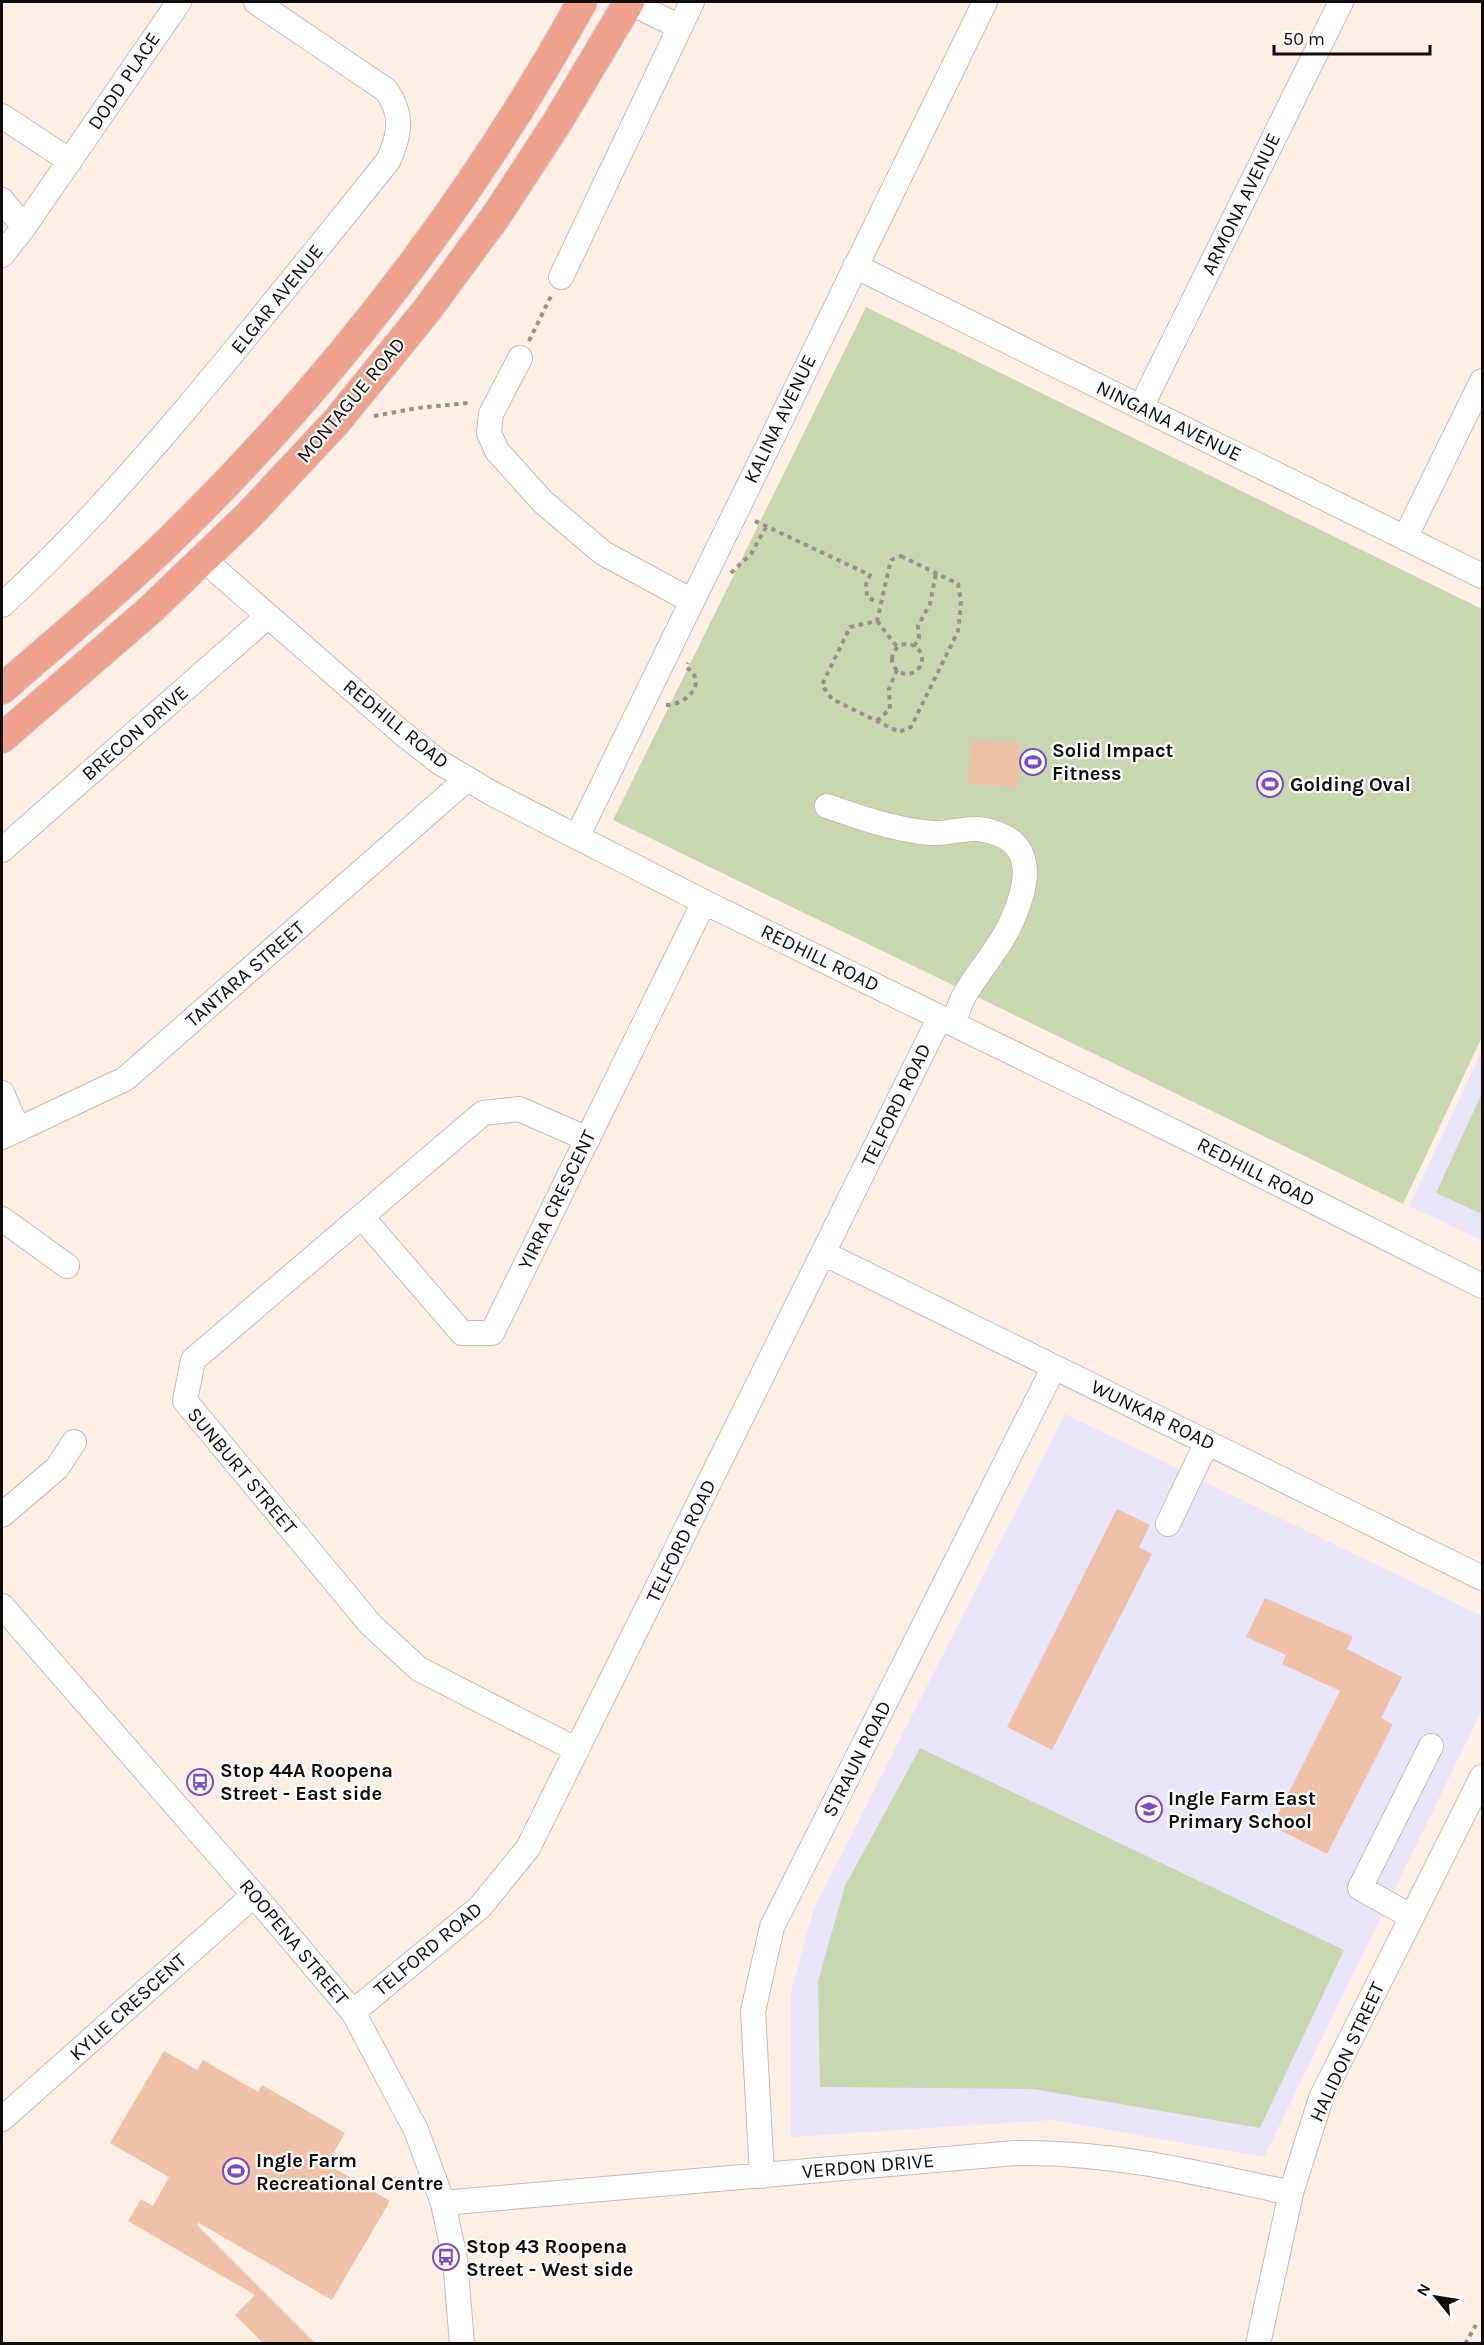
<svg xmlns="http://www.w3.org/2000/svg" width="1484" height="2345" viewBox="0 0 1484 2345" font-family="Karla,sans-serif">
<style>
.education{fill:#e8e4fa}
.green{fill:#c9d7b0}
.building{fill:#efc2a8}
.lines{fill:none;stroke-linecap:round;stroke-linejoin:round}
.minor-casing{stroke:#c8bab2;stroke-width:26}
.major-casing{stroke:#d4d3d3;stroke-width:32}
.path{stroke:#9b908b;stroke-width:4;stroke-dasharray:4.5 4.5;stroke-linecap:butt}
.minor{stroke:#fff;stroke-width:24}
.major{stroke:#eea18c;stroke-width:30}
.labels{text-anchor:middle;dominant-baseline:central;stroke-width:4.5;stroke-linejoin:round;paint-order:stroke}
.street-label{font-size:20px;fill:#110c0a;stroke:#fff}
.poi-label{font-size:20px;font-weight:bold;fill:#110c0a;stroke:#fff;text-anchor:start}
</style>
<rect width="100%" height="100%" fill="#fdeee6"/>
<path class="education" d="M1482,1051V1240L1409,1206Z
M1065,1414L1482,1616V1710L1264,2157L1052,2120L791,2137V1992L814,1909Z"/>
<path class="green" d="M866,307L1482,609V1037L1403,1204L613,820Z
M1482,1093V1214L1436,1193Z
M920,1748L1344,1950L1260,2128L1033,2089L820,2087L818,1981L845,1886Z"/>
<path class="building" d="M972,740L1020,742L1018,787L968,784Z
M1117,1509L1150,1525L1139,1547L1152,1554L1052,1750L1007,1727Z
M1265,1598L1353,1637L1347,1649L1402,1677L1381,1718L1393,1724L1327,1854L1272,1826L1340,1691L1282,1664L1286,1655L1246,1637Z
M164,2051L197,2070L203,2060L258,2092L262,2085L345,2133L327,2164L390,2201L332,2300L199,2223L197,2225L315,2343H263L235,2315L255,2295L128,2221L141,2199L153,2206L169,2177L110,2143Z"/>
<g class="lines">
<defs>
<path id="minor" d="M629,2L680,27
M2,116L70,161
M2,200L24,227
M2,255L24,227L179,2
M855,266L1482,576
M561,277L692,2
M520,358L491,414L489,433L497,451L543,502L603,553L692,601
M1141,407L1341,2
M1405,538L1482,381
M203,559L401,732L439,762L493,794L704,902L1197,1143L1482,1286
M2,605C68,545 128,477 186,409C255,327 321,244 388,161C400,135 404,115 386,90L256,2
M827,806C861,818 895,830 932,833C947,834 963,828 978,829C1041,837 1029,886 1008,929C996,952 978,972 965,994C960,1003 957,1014 953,1023
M577,837L985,2
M2,850L268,616
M2,1093L18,1130
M2,1137L125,1079L467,779
M362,1217L462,1333H492L704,902
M2,1219L67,1266
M823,1253L1482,1578
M2,1515L57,1468L74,1442
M1168,1524L1207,1442
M2,1606L254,1895L353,2012L416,2130L443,2203L455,2259L462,2344
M577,1750L419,1669L371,1625L185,1401L193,1360L483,1113L519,1109L588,1139
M1412,1917L1360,1888L1431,1746
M353,2012L480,1907L528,1848L940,1017
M2,2119L254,1895
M762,2176L753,2011L772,1927L1054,1367
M443,2203L1015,2153C1109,2151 1199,2173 1291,2193
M1258,2344L1291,2193L1321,2098L1482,1777"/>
<path id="major" d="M2,689C56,642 113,595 165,545C330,385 471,203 582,2
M2,738L150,610L249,515L336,422L427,310L496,216L558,121L629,2"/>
</defs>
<use href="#minor" class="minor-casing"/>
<use href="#major" class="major-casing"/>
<path class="path" d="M529,341L552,294
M374,416L417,408L468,403
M755,521L870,575L866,584L867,597L877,602
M901,556L958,584L961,602L958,631L911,727L899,732L832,699L822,685L850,627L877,621L891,560Z
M731,573L751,554L766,527
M877,621L898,648
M892 659a15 15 0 1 1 30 0a15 15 0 1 1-30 0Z
M914,646L919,638L918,626L930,604L936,573
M666,705C687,705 709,682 686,667L688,663
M877,721L890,709L889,689L897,670
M1465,2344L1476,2325"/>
<use href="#minor" class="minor"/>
<use href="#major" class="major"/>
</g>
<defs>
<symbol id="stadium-ring" viewBox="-11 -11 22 22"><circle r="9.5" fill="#fff" stroke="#794bc4" stroke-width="1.5"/><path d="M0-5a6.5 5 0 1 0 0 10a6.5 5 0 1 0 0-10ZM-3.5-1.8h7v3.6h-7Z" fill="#794bc4"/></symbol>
<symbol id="bus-ring" viewBox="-11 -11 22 22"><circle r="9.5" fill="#fff" stroke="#794bc4" stroke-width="1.5"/><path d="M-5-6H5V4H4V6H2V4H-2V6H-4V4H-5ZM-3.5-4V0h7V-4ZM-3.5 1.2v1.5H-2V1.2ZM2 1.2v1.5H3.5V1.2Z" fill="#794bc4"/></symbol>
<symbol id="school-ring" viewBox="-11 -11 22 22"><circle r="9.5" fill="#fff" stroke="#794bc4" stroke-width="1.5"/><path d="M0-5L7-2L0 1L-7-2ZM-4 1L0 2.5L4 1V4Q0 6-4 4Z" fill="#794bc4"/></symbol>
</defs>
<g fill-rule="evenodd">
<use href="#stadium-ring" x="1018" y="747" width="30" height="30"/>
<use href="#stadium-ring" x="1255" y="769" width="30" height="30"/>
<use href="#bus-ring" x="185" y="1767" width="30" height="30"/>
<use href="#school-ring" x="1134" y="1794" width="30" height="30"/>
<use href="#stadium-ring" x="221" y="2156" width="30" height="30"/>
<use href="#bus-ring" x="431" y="2242" width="30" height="30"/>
</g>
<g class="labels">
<g class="street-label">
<text transform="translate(124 81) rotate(-56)">DODD PLACE</text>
<text transform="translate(1241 204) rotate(-64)">ARMONA AVENUE</text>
<text transform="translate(277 299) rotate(-51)">ELGAR AVENUE</text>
<text transform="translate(351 400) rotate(-50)">MONTAGUE ROAD</text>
<text transform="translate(780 419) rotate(-64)">KALINA AVENUE</text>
<text transform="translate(1169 421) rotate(26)">NINGANA AVENUE</text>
<text transform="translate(396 724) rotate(39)">REDHILL ROAD</text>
<text transform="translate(135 733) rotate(-41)">BRECON DRIVE</text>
<text transform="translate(820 958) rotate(26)">REDHILL ROAD</text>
<text transform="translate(245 974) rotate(-41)">TANTARA STREET</text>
<text transform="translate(896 1105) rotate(-64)">TELFORD ROAD</text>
<text transform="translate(1256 1172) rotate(27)">REDHILL ROAD</text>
<text transform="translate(557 1200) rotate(-64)">YIRRA CRESCENT</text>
<text transform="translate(1153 1415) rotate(26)">WUNKAR ROAD</text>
<text transform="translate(242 1471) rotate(50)">SUNBURT STREET</text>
<text transform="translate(681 1541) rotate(-64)">TELFORD ROAD</text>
<text transform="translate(857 1759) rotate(-63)">STRAUN ROAD</text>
<text transform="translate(294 1942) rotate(50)">ROOPENA STREET</text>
<text transform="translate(428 1949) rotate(-40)">TELFORD ROAD</text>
<text transform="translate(128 2007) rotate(-42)">KYLIE CRESCENT</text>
<text transform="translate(1347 2052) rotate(-65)">HALIDON STREET</text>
<text transform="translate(868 2166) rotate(-5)">VERDON DRIVE</text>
</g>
<g class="poi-label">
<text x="1052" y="750">Solid Impact<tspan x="1052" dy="23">Fitness</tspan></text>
<text x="1290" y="784">Golding Oval</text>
<text x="220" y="1770">Stop 44A Roopena<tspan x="220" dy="23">Street - East side</tspan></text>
<text x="1168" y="1798">Ingle Farm East<tspan x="1168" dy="23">Primary School</tspan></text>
<text x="256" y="2160">Ingle Farm<tspan x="256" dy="23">Recreational Centre</tspan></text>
<text x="466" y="2246">Stop 43 Roopena<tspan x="466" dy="23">Street - West side</tspan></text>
</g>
</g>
<rect width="1484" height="2345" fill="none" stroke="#110c0a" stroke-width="6"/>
<g transform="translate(1436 2297) rotate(300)" stroke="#ffffff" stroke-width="4.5" paint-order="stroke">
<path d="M0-4.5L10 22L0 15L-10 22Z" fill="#110c0a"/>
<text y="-9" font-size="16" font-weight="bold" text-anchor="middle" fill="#110c0a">N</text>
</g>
<path d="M1274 45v9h156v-9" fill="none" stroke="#110c0a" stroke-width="3"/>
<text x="1283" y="45" font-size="18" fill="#110c0a" stroke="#ffffff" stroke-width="4.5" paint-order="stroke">50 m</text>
</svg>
